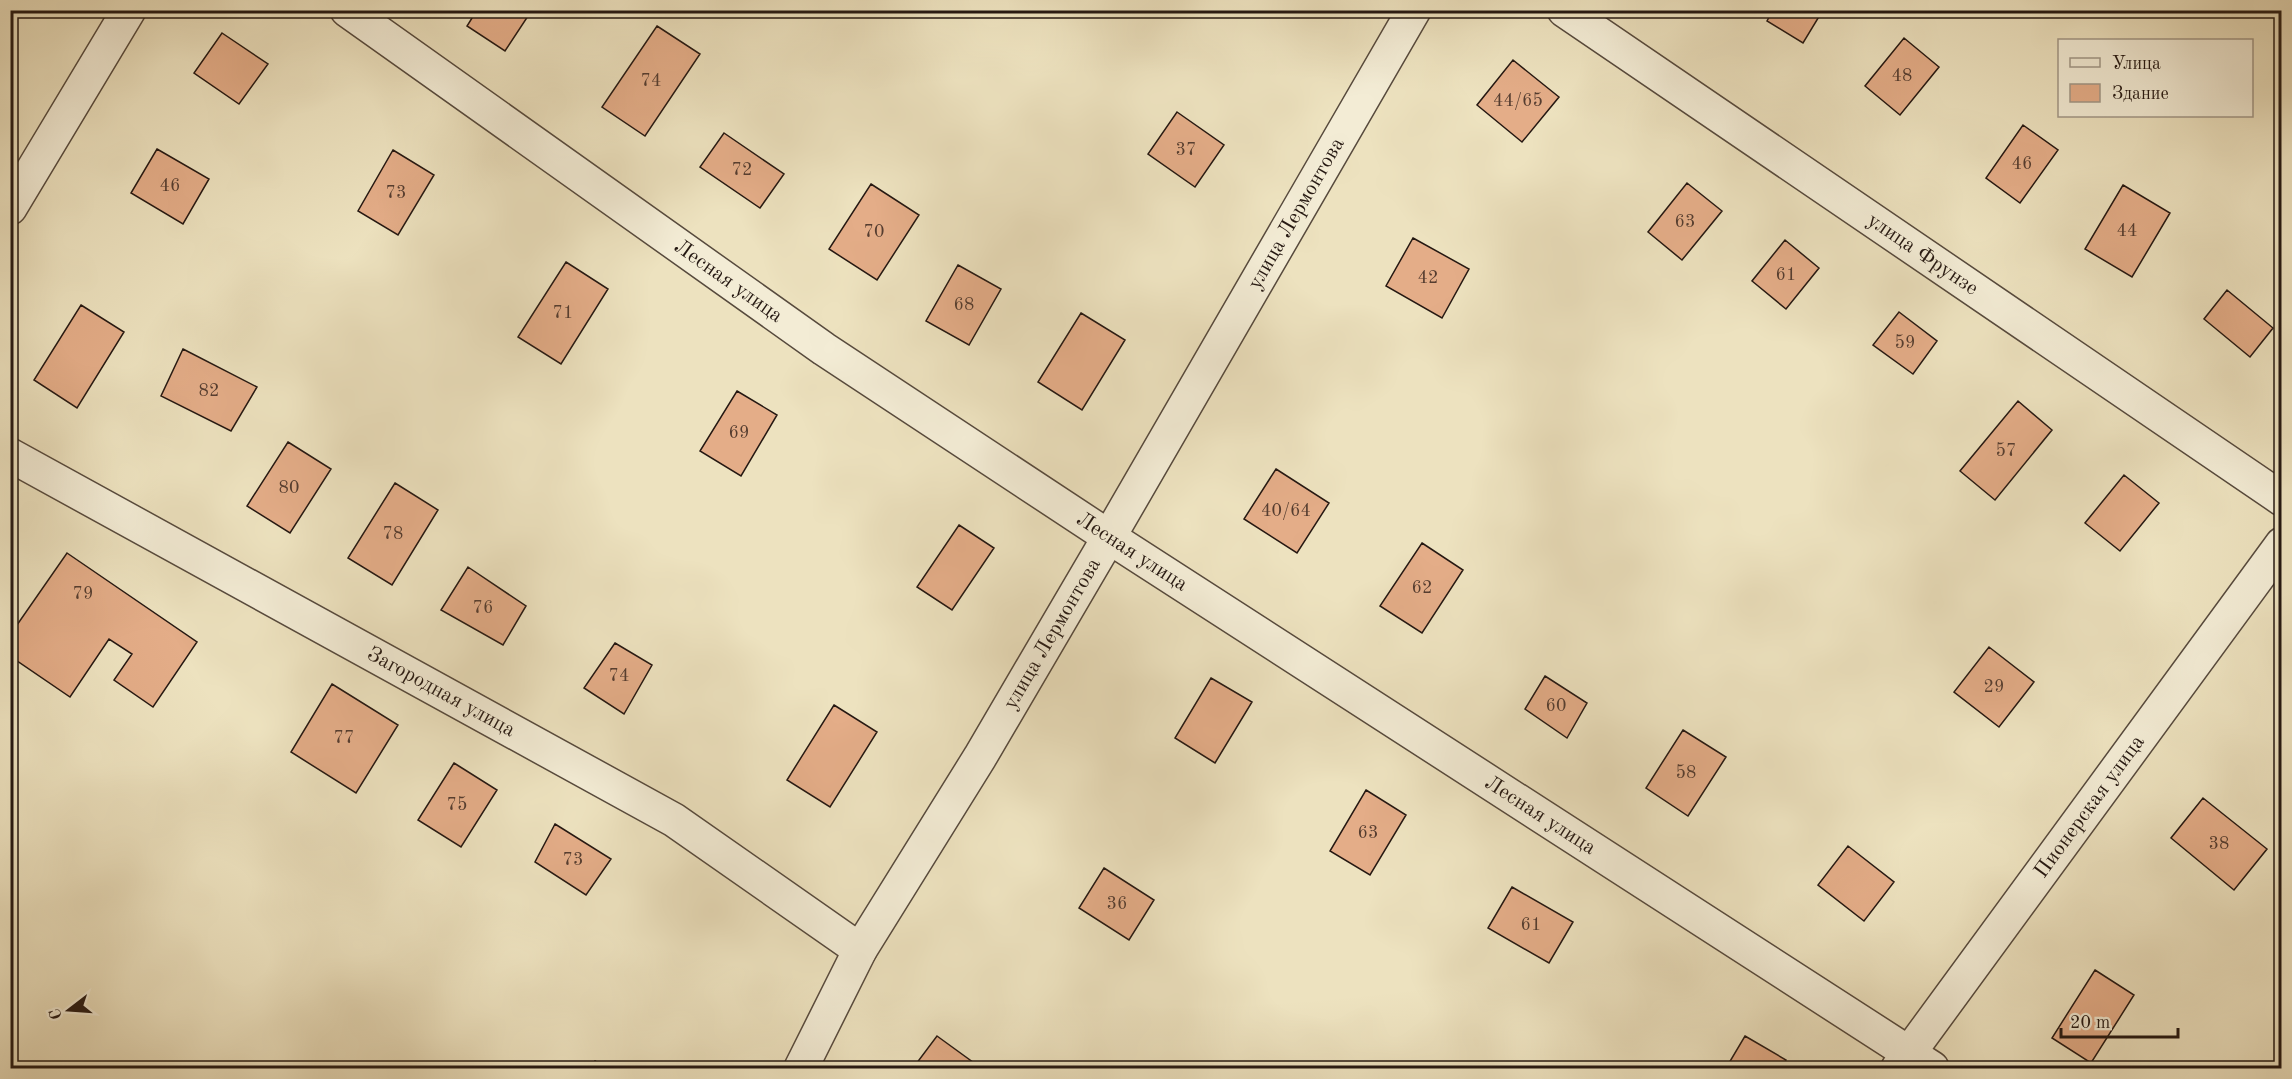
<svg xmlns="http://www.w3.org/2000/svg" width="2292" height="1079" viewBox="0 0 2292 1079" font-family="'Old Standard TT',serif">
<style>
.building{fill:#e4ad88;stroke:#251812;stroke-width:1.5}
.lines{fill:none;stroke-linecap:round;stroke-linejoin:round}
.minor-casing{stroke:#574a3d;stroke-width:36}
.minor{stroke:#f3ecd5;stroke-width:33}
.labels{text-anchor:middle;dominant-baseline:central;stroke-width:5;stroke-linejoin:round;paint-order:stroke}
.number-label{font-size:18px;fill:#553d30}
.street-label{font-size:21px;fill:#251812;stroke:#f3ecd5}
</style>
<rect width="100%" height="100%" fill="#ede2bf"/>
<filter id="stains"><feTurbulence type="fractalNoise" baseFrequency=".00333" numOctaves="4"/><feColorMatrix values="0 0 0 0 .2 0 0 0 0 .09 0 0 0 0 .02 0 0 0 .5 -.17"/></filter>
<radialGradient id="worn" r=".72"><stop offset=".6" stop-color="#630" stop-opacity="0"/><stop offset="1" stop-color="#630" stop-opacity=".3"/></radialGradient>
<path class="building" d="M477,10H532L505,51L467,26Z
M1773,10H1823L1803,43L1767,21Z
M657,26L700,54L645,136L602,107Z
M222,33L268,64L239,104L194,73Z
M1904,38L1939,67L1900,115L1865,86Z
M1513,60L1559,97L1522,142L1477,105Z
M1177,112L1224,145L1195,187L1148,154Z
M2023,125L2058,150L2020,203L1986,178Z
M724,133L784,174L760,208L700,167Z
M157,149L209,179L183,224L131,193Z
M393,150L434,175L398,235L358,211Z
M1687,183L1722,211L1682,260L1648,232Z
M871,184L919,215L877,280L829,249Z
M2123,185L2170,213L2132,277L2085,249Z
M1413,238L1469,269L1442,318L1386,286Z
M1785,240L1819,268L1786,309L1752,281Z
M566,262L608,289L561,364L518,337Z
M958,265L1001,289L969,345L926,321Z
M2227,290L2273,328L2250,357L2204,319Z
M81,305L124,332L77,408L34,380Z
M1899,312L1937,341L1913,374L1873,345Z
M1081,313L1125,340L1082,410L1038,382Z
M183,349L257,387L231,431L161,396Z
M737,391L777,415L741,476L700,451Z
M2018,401L2052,430L1995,500L1960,471Z
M288,442L331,469L290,533L247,506Z
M1276,469L1329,503L1297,553L1244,519Z
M2124,475L2159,503L2120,551L2085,523Z
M395,483L438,510L392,585L348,558Z
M959,525L994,548L952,610L917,587Z
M1422,543L1463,570L1422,633L1380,606Z
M67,553L197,642L153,707L114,680L132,654L109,639L70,697L10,656V635Z
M468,567L526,606L503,645L441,610Z
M615,643L652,665L624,714L584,688Z
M1989,647L2034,682L1999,727L1954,692Z
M1545,676L1587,703L1567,738L1525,709Z
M1211,678L1252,702L1215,763L1175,738Z
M332,684L398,725L356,793L291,752Z
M834,705L877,732L830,807L787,780Z
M1683,730L1726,757L1688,816L1646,788Z
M454,763L497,790L461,847L418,820Z
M1366,790L1406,815L1370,875L1330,851Z
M2203,798L2267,849L2234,890L2171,838Z
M555,824L611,859L586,895L535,862Z
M1848,846L1894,882L1864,921L1818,885Z
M1104,868L1154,900L1129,940L1079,908Z
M1512,887L1573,922L1549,963L1488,928Z
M2095,970L2134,995L2091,1063L2052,1038Z
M937,1036L981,1068H913Z
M1745,1036L1786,1060L1781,1068H1726Z
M595,1061L607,1068H591Z"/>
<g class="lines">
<defs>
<g id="minor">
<path id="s1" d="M347,10L824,349L1109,537L1932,1068"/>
<path id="s2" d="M1564,10L2282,499"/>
<path d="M10,208L129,10"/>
<path id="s3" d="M10,455L674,820L860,950"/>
<path id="s4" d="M801,1068L860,950L980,757L1109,537L1414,10"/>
<path id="s5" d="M1898,1068L2282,544"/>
</g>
</defs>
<use href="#minor" class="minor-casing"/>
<use href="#minor" class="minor"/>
</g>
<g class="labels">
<g class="number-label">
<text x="1902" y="76">48</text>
<text x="651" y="81">74</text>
<text x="1518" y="101">44/65</text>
<text x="1186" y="150">37</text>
<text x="2022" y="164">46</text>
<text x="742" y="170">72</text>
<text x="170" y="186">46</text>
<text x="396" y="193">73</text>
<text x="1685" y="222">63</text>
<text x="2127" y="231">44</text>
<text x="874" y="232">70</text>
<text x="1786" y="275">61</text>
<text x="1428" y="278">42</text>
<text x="964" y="305">68</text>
<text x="563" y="313">71</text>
<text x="1905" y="343">59</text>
<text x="209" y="391">82</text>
<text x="739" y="433">69</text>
<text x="2006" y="451">57</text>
<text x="289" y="488">80</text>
<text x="1286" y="511">40/64</text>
<text x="393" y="534">78</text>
<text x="1422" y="588">62</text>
<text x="83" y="594">79</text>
<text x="483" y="608">76</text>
<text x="619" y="676">74</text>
<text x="1994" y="687">29</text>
<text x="1556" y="706">60</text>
<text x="344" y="738">77</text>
<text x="1686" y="773">58</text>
<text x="457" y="805">75</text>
<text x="1368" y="833">63</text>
<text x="2219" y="844">38</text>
<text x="573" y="860">73</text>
<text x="1117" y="904">36</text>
<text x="1531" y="925">61</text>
</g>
<g class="street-label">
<text stroke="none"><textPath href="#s4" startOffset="988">улица Лермонтова</textPath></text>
<text stroke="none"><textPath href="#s2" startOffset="434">улица Фрунзе</textPath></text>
<text stroke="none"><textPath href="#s1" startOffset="468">Лесная улица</textPath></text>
<text stroke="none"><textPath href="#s1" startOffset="954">Лесная улица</textPath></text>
<text stroke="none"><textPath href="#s4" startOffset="502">улица Лермонтова</textPath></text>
<text stroke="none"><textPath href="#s3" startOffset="492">Загородная улица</textPath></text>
<text stroke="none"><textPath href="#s5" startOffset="324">Пионерская улица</textPath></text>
<text stroke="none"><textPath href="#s1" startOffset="1440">Лесная улица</textPath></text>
</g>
</g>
<rect width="2292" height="1079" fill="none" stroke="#ede2bf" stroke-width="36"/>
<rect x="12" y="12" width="2268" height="1055" fill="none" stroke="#251812" stroke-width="3"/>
<rect x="18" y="18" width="2256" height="1043" fill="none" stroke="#251812" stroke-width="1.5"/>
<rect x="2058" y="39" width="195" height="78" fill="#f3ecd5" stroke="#a19787" stroke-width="1.5"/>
<rect x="2070" y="58" width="30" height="9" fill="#f3ecd5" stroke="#a19787" stroke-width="1.5"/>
<text x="2112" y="69" font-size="18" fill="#251812">Улица</text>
<rect x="2070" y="84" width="30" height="18" fill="#e4ad88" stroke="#a19787" stroke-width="1.5"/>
<text x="2112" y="99" font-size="18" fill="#251812">Здание</text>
<g transform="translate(69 1010) rotate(253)" stroke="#f3ecd5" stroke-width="4.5" paint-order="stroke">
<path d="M0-4.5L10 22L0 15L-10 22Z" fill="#251812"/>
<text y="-9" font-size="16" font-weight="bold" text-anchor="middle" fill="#251812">С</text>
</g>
<path d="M2061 1028v9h117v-9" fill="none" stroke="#251812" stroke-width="3"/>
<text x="2070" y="1028" font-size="18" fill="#251812" stroke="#f3ecd5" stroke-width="4.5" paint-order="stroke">20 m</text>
<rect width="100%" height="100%" filter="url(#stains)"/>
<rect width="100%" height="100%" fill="url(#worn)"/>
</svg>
